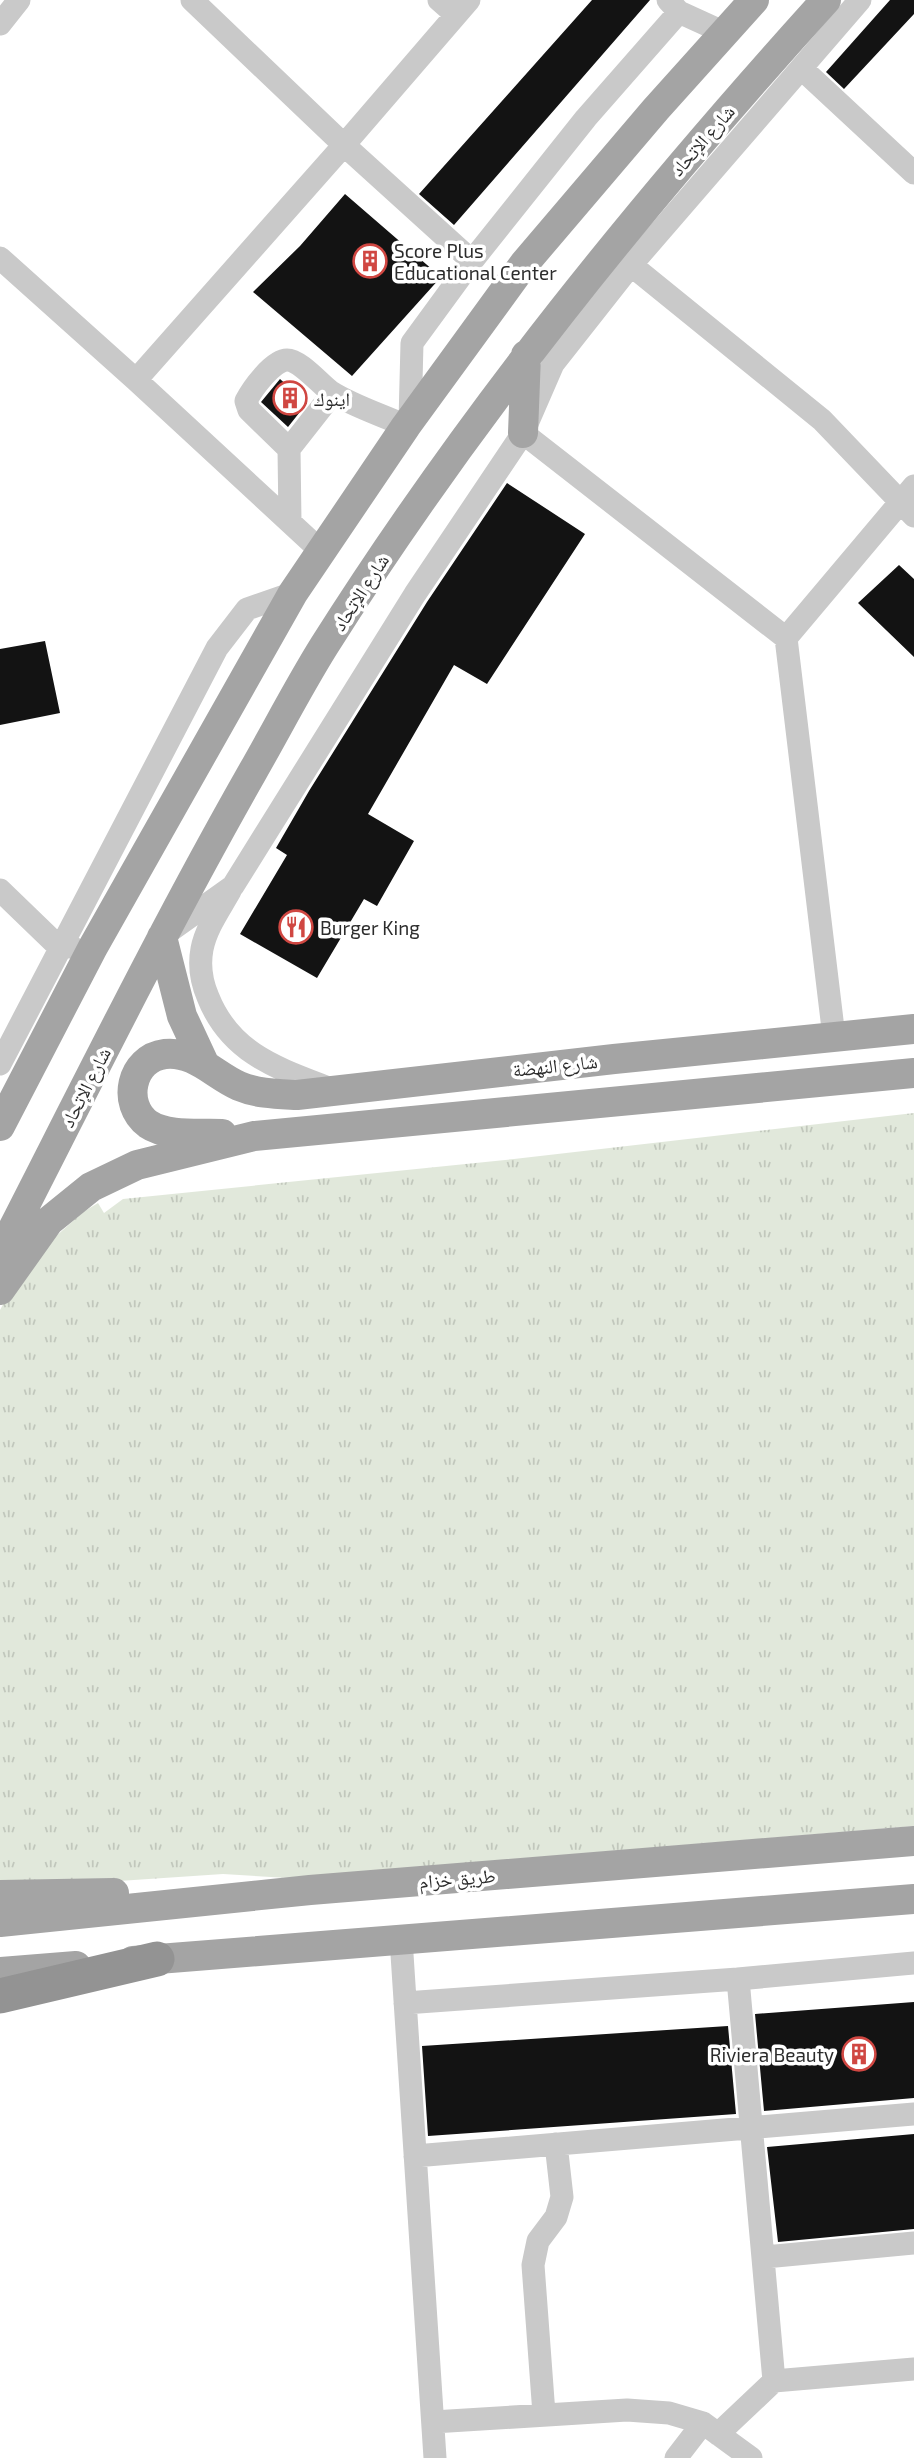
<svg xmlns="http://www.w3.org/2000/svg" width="914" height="2458" viewBox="0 0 914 2458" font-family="'Exo 2','Noto Naskh Arabic',sans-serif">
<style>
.grass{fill:url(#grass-tufts)}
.building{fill:#131313}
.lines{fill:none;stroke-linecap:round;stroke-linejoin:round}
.minor{stroke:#c9c9c9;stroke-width:23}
.major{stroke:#a4a4a4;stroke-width:30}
.highway{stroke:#939393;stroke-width:35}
.labels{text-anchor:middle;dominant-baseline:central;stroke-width:7;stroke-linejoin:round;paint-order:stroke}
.street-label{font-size:19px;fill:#2c2c2c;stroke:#fff}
.poi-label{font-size:19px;fill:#2c2c2c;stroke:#fff;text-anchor:start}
</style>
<defs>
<pattern id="grass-tufts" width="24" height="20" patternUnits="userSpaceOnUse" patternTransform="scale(1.75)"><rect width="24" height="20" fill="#e1e8db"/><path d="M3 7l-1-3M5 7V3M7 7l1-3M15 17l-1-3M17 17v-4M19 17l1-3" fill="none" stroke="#c1c7bc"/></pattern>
</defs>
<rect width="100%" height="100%" fill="#fff"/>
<path class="grass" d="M914,1113V1826L288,1878L223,1874L0,1889V1310L25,1264L83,1212L98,1203L104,1213L123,1199L514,1159Z"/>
<path class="building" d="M592,0H650L454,225L419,194Z
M890,0H914V14L844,89L826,72Z
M345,194L441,277L352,376L253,292L300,246Z
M280,379L307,403L288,427L261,402Z
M507,483L585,534L487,684L454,665L368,814L414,841L377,906L364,899L317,978L240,934L287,855L276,848L309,791L427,602Z
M899,565L914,579V657L858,603Z
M45,641L60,713L0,725V649Z
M914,2002V2098L764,2111L755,2014Z
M728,2026L736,2114L428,2136L422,2046Z
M914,2134V2229L778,2242L767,2147Z"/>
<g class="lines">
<path class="minor" d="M192,0L344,145L472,261
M439,0L456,15
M668,0L679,12L725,33
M0,24L19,0
M801,68L914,173
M0,258L136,380L321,551
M631,265L822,420L914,516
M136,380L344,145L469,0
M410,421L412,343L472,261L586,118L679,12
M523,433L786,638L834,1037
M289,449L333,393
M290,522L289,449L249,410L246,401C252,389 273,360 287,360C300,360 320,384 331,392C353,406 382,415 406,426
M786,638L914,486
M0,890L59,947H72
M230,891C220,909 206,928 202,949C199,965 202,983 208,997C231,1055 280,1069 334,1090
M167,933L233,886L415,594L523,433L553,364L631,265L860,0
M0,1064L217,648L247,609L293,593
M401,1939L435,2458
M405,2003L738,1979
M415,2156L914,2114
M765,2257L914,2243
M774,2381L914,2369
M544,2414L533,2265L538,2241L556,2217L562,2197L556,2144
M433,2422L627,2410L669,2413L703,2423
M718,2434L774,2381L738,1979L914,1963
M676,2458L703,2423L751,2458"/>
<path class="major" d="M523,433L526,355
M162,937L182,1016L204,1063
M0,1126L93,947L293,593L406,426L524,264L656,109L754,0
M222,1134C199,1133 167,1137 148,1124C121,1104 131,1058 165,1054C195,1051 214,1075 239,1086C258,1094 277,1094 297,1095L614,1059L914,1029
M0,1254C83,1092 163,929 253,771C277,729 299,686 324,646C470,415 643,202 826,0
M0,1290L49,1221L91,1187L137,1165L254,1136L914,1073
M0,1895L114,1893
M0,1922L310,1890L914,1841
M133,1961L914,1899
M0,1972L76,1966"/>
<path class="highway" d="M0,1996L157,1959"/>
</g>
<defs>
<symbol id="building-ring" viewBox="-11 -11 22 22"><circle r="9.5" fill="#fff" stroke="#d04742" stroke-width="1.5"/><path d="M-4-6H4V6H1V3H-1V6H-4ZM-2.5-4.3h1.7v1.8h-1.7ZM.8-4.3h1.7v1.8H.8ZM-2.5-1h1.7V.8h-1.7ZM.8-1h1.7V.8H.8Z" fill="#d04742"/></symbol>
<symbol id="restaurant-ring" viewBox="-11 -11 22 22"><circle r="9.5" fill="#fff" stroke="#d04742" stroke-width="1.5"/><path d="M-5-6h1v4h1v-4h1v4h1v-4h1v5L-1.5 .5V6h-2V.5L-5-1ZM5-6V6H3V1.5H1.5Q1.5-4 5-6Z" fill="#d04742"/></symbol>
</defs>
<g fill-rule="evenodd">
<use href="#building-ring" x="351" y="242" width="38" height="38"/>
<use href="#building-ring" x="271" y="379" width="38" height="38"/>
<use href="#restaurant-ring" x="277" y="908" width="38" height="38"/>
<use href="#building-ring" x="840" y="2035" width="38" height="38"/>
</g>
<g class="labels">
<g class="street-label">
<text transform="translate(702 140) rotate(-49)">شارع الإتحاد</text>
<text transform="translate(360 592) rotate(-57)">شارع الإتحاد</text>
<text transform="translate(555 1065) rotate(-6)">شارع النهضة</text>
<text transform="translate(85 1087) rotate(-63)">شارع الإتحاد</text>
<text transform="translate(457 1878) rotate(-5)">طريق خزام</text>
</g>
<g class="poi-label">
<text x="394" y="250">Score Plus<tspan x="394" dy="22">Educational Center</tspan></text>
<text x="314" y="398">اينوك</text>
<text x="320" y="927">Burger King</text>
<text x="834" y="2054" text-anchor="end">Riviera Beauty</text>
</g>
</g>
</svg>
